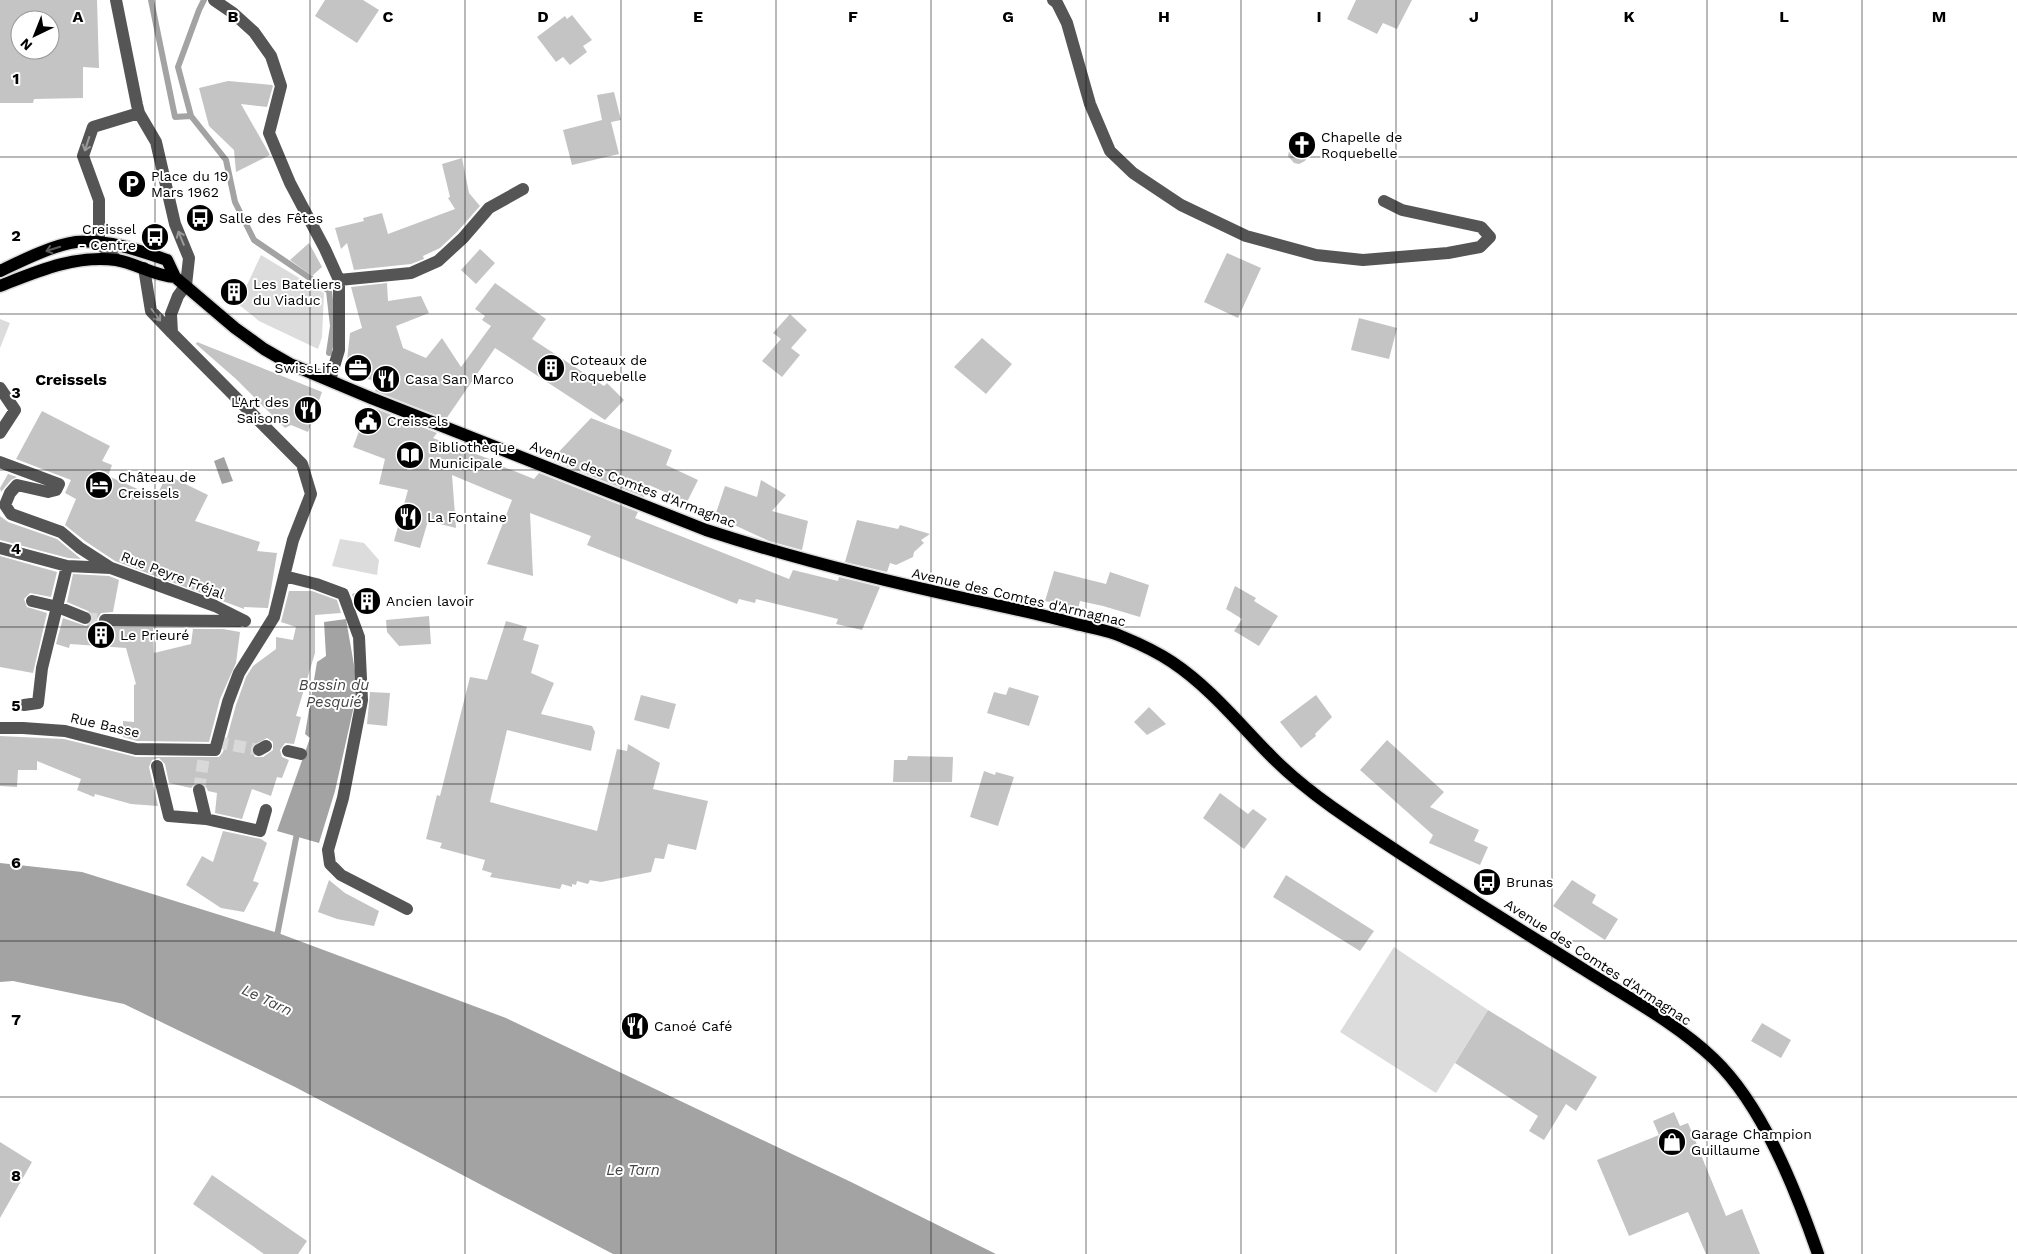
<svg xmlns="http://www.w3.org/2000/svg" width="2017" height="1254" viewBox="0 0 2017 1254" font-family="'Work Sans',sans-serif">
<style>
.green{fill:#dcdcdc}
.water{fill:#a3a3a3}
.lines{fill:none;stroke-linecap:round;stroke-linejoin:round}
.stream{stroke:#a3a3a3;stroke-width:6}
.building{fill:#c4c4c4;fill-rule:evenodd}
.minor-tunnel{stroke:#d9d9d9;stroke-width:12;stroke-dasharray:12 6;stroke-linecap:butt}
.major-casing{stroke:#dbdbdb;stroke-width:15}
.minor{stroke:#555;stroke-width:12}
.major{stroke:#000;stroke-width:12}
.oneway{stroke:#999}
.oneway2{stroke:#595959}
.grid{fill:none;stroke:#000;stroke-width:1;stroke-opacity:0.55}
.labels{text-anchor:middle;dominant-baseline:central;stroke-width:4;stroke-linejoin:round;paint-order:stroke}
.poi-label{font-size:14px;fill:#000;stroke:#fff;text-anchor:start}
.street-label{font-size:14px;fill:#000;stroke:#fff}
.water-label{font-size:15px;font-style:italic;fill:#444;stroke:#fff}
.quarter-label{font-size:16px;font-weight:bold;fill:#000;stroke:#fff}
.grid-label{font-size:16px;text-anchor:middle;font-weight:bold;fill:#000;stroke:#fff;stroke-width:4;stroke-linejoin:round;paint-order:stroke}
</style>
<rect width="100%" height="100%" fill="#fff"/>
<path class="green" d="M261,255L324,293L322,337L318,349L259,321L238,304Z
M0,319L10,323L0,348Z
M340,539L364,543L379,560L377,575L332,566Z
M1394,947L1488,1010L1436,1093L1340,1032Z"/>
<path class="water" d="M224,457L233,481L222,484L214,461Z
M346,619L358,688L335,791L319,843L277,831L310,738L305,734L317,662L326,656L324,622Z
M0,863L82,872L278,933L506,1018L851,1182L996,1254H613L295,1087L124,1004L13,981L0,982Z"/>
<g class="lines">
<path class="stream" d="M151,0L175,117L191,116
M204,0L199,10L178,67L191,116L226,160L235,202L254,240L329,291L333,326L329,353
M276,941L298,828"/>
</g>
<path class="building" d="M0,0H97L99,68L83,67V98L34,99L33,103H0ZM20,20H50V50H20Z
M325,0H363L379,10L357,43L315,16Z
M1356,0H1412L1397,29L1383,23L1377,34L1347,19Z
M572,15L592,40L583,46L587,52L570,65L563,57L556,62L537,37L565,16L567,19Z
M228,81L272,85L273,86L267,107L241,104L270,155L236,172L234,150L209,126L199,88Z
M614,92L621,120L611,122L619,154L572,165L563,130L602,120L597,95Z
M1299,131L1315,140L1305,161L1299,164L1294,163L1288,156L1289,151Z
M462,158L469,193L480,206L457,232L440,248L423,256L424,259L411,264L354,270L347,243L341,249L335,228L364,221L363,218L382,213L388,234L455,209L448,198L450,197L442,164Z
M309,243L322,267L312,276L290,260Z
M480,249L495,263L476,284L461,270Z
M1227,253L1261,268L1238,318L1204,302Z
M387,283L388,301L421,296L429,313L396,326L403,348L426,358L442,338L461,367L491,326L482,320L485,316L475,309L495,283L546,319L532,339L604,386L607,383L624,400L605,420L495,348L446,419L375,391L378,383L346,370L350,333L362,328L351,287Z
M790,314L807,330L791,348L800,355L782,377L762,361L781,339L773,333Z
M1359,318L1397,328L1389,359L1351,350Z
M982,338L1012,364L986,394L954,367Z
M197,342L322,392L308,432L291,425L285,428L236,379L196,344Z
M369,406L437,433L433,438L500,463L499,465L534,479L539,473L638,512L635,518L789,579L793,570L838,581L839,577L880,587L862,630L836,624L838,619L756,599L755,603L739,599L737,604L587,545L591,536L530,513L533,576L487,564L512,500L452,475L456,528L428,521L420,548L394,541L408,490L379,484L385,459L353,447L361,426L354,418L365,416Z
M42,411L110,446L102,461L112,465L108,476L156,497L167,475L208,495L195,521L260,542L257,551L277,553L268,608L244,607V609L115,561L85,541L65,525L76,499L65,493L71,480L16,459Z
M591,418L672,450L666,465L698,480L687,502L649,485L644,497L551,460Z
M8,474L17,477L11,480L1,492L0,488Z
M761,480L786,495L772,511L808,521L802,550L769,541L715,516L725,486L757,497Z
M0,516L8,522L57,539L81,559L68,558L0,540Z
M857,520L898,529L900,525L930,534L921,540L924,543L914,552L913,557L896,565L890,563L887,572L845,562Z
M0,556L57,572L51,597L30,593L24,599L27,607L47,613L33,673L0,667Z
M1054,571L1106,584L1110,572L1149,585L1140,617L1103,606L1080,601L1078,609L1045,601Z
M73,574L109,576L119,580L113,612L101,613L97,619L98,624L105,628H153L154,653L191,644L193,629H223L240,632L236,663L220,699L209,742L137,741L123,737V721L134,722V685L136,684L126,648L70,644L69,648L56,644L63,618L86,626L93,621V616L88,611L67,602Z
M1235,586L1256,598L1254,601L1278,616L1259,646L1234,631L1242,619L1226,609Z
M371,587L378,609L362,615L361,612H358L352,594Z
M289,591H312L337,600L341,613L315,615V653L296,716L301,717L294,744L285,743L280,750L282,757L289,760L282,778L277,777L271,796L252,789L242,819L215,813L217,793L208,791L205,785L202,782H197L191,788L169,783L165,764L159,758L152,760L149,767L158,806L131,804L95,794L94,797L77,790L81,779L37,761V770H18L17,787L0,786V736L64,739L136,757H219L223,752L236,705L246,677L253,666L276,649V637L293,640L296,627L281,622ZM267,738L273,742V750L263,757H255L251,750L252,746Z
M429,616L431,644L399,646L387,632L386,620Z
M506,621L527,627L523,640L539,645L531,673L554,683L541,714L592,726L595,732L591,751L507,730L490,802L597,831L617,749L627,751L628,744L660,763L653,789L708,801L696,850L668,844L664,859L655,858L651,872L601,882L590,880L588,884L577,881L576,885L572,884V887L562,884L560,889L490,877L492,873L482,870L485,860L440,848L442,843L426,839L437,795L440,796L470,677L487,680Z
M1009,687L1039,696L1029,726L987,713L994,692L1006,695Z
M370,692L390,693L387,726L367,724Z
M641,695L676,704L669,729L634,720Z
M1316,695L1332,717L1315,734L1316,736L1301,748L1280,722Z
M1149,707L1166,724L1147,735L1134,722Z
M1387,740L1444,792L1430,807L1479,830L1474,841L1488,847L1480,865L1429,843L1433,835L1360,770Z
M908,756L953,757L952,782H893L894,760H907Z
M984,771L995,775L996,772L1014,777L998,826L970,817Z
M1220,793L1248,814L1253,809L1267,819L1244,849L1203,818Z
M223,831L261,839L267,843L253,881L259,883L244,912L221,908L186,885L202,856L213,862Z
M1286,875L1374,931L1360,951L1273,897Z
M329,880L345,893L379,911L374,926L337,919L318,912Z
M1572,880L1596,895L1592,903L1618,919L1605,940L1553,906Z
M1488,1010L1597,1077L1576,1111L1566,1104L1544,1140L1529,1131L1538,1116L1455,1063Z
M1762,1023L1791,1040L1781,1058L1751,1041Z
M1674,1112L1680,1126L1688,1123L1726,1216L1742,1209L1760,1254H1706L1688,1212L1629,1236L1597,1160L1659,1135L1653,1121Z
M0,1142L32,1162L0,1218Z
M212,1175L307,1241L298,1254H264L193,1204Z"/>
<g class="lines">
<path class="minor-tunnel" d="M85,618L105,620
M216,742L259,750
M199,790L205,749"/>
<defs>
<path id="major" d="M0,271C21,261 53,245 76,242C107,239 138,250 167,260L175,277L235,328L264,349L290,364L371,398L706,530C792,558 880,580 968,599C1004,607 1041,614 1076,624C1092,628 1109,630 1123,637C1140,644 1157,652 1172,662C1211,688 1240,725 1273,758C1291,776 1311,792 1332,807C1413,864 1499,916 1583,969C1627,997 1676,1023 1714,1059C1763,1106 1796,1191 1818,1254
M0,286C38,271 74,255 116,260C136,263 154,276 175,277"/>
</defs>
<use href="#major" class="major-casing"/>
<path class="minor" d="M116,0L137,105L139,113L156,142L175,224L189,258L186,285L178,296L171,314L172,333L151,311L144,268
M214,0L233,13L254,32L271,56L281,86L269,133L290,183L325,249L339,280V350L330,380
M1053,0L1057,3L1067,23L1090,104L1110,151L1133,173L1181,205L1246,236L1316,255L1363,260L1448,253L1480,247L1490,237L1481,227L1402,210L1384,201
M117,260L99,243V200L83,156L93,127L139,113
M339,280L411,273L438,261L463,238L489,208L523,189
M0,388L15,410L0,433
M0,462L59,484L56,490L48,492L17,485L10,493L5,505L11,514L61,532L80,548L111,568
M0,548L67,566L111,568L215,606L245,621
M284,576L316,584L343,594L359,637L362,700L343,798L328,850L330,864L341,875L407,909
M32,601L58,607L85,618
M105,620L240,621
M24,705L38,703L42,668L67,566
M0,728H23L65,731L136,749L215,750L228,702L239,673L274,617L293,540L311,494L302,464L172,333
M259,750L266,746
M288,751L301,754
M157,766L169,816L206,819L260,831L266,810
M199,790L206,819"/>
<use href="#major" class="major"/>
</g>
<defs><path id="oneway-shaft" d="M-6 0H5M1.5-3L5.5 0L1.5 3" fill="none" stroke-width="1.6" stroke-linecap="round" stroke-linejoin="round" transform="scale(1.25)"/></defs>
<g class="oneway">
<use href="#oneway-shaft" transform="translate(87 144) rotate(108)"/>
<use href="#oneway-shaft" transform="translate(181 238) rotate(-112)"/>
<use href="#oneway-shaft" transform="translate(156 315) rotate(53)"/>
</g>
<use class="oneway2" href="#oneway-shaft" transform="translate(53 249) rotate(163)"/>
<path class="grid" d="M155,0V1254M310,0V1254M465,0V1254M621,0V1254M776,0V1254M931,0V1254M1086,0V1254M1241,0V1254M1396,0V1254M1552,0V1254M1707,0V1254M1862,0V1254M0,157H2017M0,314H2017M0,470H2017M0,627H2017M0,784H2017M0,941H2017M0,1097H2017"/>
<defs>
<symbol id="church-disc" viewBox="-11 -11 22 22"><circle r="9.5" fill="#000" stroke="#fff"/><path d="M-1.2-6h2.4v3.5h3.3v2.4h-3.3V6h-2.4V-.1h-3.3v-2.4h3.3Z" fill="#fff"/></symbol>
<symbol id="parking-disc" viewBox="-11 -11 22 22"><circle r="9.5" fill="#000" stroke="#fff"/><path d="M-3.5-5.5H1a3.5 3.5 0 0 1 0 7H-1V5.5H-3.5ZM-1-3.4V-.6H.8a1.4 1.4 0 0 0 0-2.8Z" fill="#fff"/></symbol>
<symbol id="bus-disc" viewBox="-11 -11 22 22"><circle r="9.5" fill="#000" stroke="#fff"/><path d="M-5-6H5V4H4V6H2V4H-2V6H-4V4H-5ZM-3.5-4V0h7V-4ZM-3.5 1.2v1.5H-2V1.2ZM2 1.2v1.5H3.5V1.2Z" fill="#fff"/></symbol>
<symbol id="building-disc" viewBox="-11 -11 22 22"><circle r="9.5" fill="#000" stroke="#fff"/><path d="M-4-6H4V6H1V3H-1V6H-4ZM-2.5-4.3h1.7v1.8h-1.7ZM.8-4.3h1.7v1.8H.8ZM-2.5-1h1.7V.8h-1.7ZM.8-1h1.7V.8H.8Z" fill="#fff"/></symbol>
<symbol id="office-disc" viewBox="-11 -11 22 22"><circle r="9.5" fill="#000" stroke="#fff"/><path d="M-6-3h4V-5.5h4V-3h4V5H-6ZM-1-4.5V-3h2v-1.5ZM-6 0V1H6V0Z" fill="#fff"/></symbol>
<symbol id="restaurant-disc" viewBox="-11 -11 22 22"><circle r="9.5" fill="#000" stroke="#fff"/><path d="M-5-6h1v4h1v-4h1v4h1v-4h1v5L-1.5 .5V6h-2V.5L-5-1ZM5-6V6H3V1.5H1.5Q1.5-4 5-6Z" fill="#fff"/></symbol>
<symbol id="civic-disc" viewBox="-11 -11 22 22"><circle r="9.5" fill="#000" stroke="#fff"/><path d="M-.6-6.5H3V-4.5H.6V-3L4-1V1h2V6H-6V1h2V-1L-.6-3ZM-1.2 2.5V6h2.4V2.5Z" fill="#fff"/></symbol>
<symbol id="library-disc" viewBox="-11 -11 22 22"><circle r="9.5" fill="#000" stroke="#fff"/><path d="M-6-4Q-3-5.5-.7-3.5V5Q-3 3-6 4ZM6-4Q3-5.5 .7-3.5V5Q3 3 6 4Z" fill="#fff"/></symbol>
<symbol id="hotel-disc" viewBox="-11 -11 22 22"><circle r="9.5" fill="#000" stroke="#fff"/><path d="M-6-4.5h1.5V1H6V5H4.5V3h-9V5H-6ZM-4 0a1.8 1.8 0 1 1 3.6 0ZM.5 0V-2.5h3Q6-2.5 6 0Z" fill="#fff"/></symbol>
<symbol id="shop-disc" viewBox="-11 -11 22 22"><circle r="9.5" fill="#000" stroke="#fff"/><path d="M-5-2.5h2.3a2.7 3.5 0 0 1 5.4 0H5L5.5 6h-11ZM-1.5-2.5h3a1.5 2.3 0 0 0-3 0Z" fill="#fff"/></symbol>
</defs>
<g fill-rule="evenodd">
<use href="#church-disc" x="1286" y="129" width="32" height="32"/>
<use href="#parking-disc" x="116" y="168" width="32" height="32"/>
<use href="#bus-disc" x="184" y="202" width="32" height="32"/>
<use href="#bus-disc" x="139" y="221" width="32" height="32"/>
<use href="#building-disc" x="218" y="276" width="32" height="32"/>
<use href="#office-disc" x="342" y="352" width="32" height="32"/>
<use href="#building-disc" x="535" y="352" width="32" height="32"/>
<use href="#restaurant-disc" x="370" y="363" width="32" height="32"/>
<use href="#restaurant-disc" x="292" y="394" width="32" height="32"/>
<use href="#civic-disc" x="352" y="405" width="32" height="32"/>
<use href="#library-disc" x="394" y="439" width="32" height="32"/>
<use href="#hotel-disc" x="83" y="469" width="32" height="32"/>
<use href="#restaurant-disc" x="392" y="501" width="32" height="32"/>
<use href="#building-disc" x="351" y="585" width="32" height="32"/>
<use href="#building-disc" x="85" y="619" width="32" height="32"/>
<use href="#bus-disc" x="1471" y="866" width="32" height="32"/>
<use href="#restaurant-disc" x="619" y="1010" width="32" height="32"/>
<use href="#shop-disc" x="1656" y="1126" width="32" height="32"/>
</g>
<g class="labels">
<g class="poi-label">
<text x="1321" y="137">Chapelle de<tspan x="1321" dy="16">Roquebelle</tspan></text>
<text x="151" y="176">Place du 19<tspan x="151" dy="16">Mars 1962</tspan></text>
<text x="219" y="218">Salle des Fêtes</text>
<text x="136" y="229" text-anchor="end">Creissel<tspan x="136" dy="16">- Centre</tspan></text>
<text x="253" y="284">Les Bateliers<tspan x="253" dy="16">du Viaduc</tspan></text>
<text x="570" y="360">Coteaux de<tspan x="570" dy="16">Roquebelle</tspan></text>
<text x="339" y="368" text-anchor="end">SwissLife</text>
<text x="405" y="379">Casa San Marco</text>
<text x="289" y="402" text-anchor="end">L'Art des<tspan x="289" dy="16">Saisons</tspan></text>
<text x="387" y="421">Creissels</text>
<text x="429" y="447">Bibliothèque<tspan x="429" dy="16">Municipale</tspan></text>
<text x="118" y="477">Château de<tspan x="118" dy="16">Creissels</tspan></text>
<text x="427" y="517">La Fontaine</text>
<text x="386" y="601">Ancien lavoir</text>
<text x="120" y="635">Le Prieuré</text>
<text x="1506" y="882">Brunas</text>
<text x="654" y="1026">Canoé Café</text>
<text x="1691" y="1134">Garage Champion<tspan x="1691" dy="16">Guillaume</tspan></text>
</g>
<g class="street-label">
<text transform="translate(633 484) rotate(21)">Avenue des Comtes d'Armagnac</text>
<text transform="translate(173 575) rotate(21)">Rue Peyre Fréjal</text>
<text transform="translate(1019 597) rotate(13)">Avenue des Comtes d'Armagnac</text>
<text transform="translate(105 725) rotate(13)">Rue Basse</text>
<text transform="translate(1598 962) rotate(33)">Avenue des Comtes d'Armagnac</text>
</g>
<g class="water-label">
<text x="334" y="685">Bassin du<tspan x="334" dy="17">Pesquié</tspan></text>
<text transform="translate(267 1000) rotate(25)">Le Tarn</text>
<text x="633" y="1170">Le Tarn</text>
</g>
<g class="quarter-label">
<text x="71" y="379">Creissels</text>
</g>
</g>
<g class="grid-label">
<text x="78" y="22">A</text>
<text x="233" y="22">B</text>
<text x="388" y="22">C</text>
<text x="543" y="22">D</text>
<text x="698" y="22">E</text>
<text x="853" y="22">F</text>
<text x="1008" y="22">G</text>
<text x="1164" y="22">H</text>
<text x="1319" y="22">I</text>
<text x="1474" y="22">J</text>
<text x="1629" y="22">K</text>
<text x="1784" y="22">L</text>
<text x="1939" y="22">M</text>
<text x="16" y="84">1</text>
<text x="16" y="241">2</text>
<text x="16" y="398">3</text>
<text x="16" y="554">4</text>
<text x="16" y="711">5</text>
<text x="16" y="868">6</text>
<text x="16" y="1025">7</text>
<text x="16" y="1181">8</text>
</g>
<g transform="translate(35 35) rotate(223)"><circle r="24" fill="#ffffff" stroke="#999999"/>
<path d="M0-4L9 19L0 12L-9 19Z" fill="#000000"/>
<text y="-8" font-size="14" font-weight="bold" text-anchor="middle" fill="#000000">N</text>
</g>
</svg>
